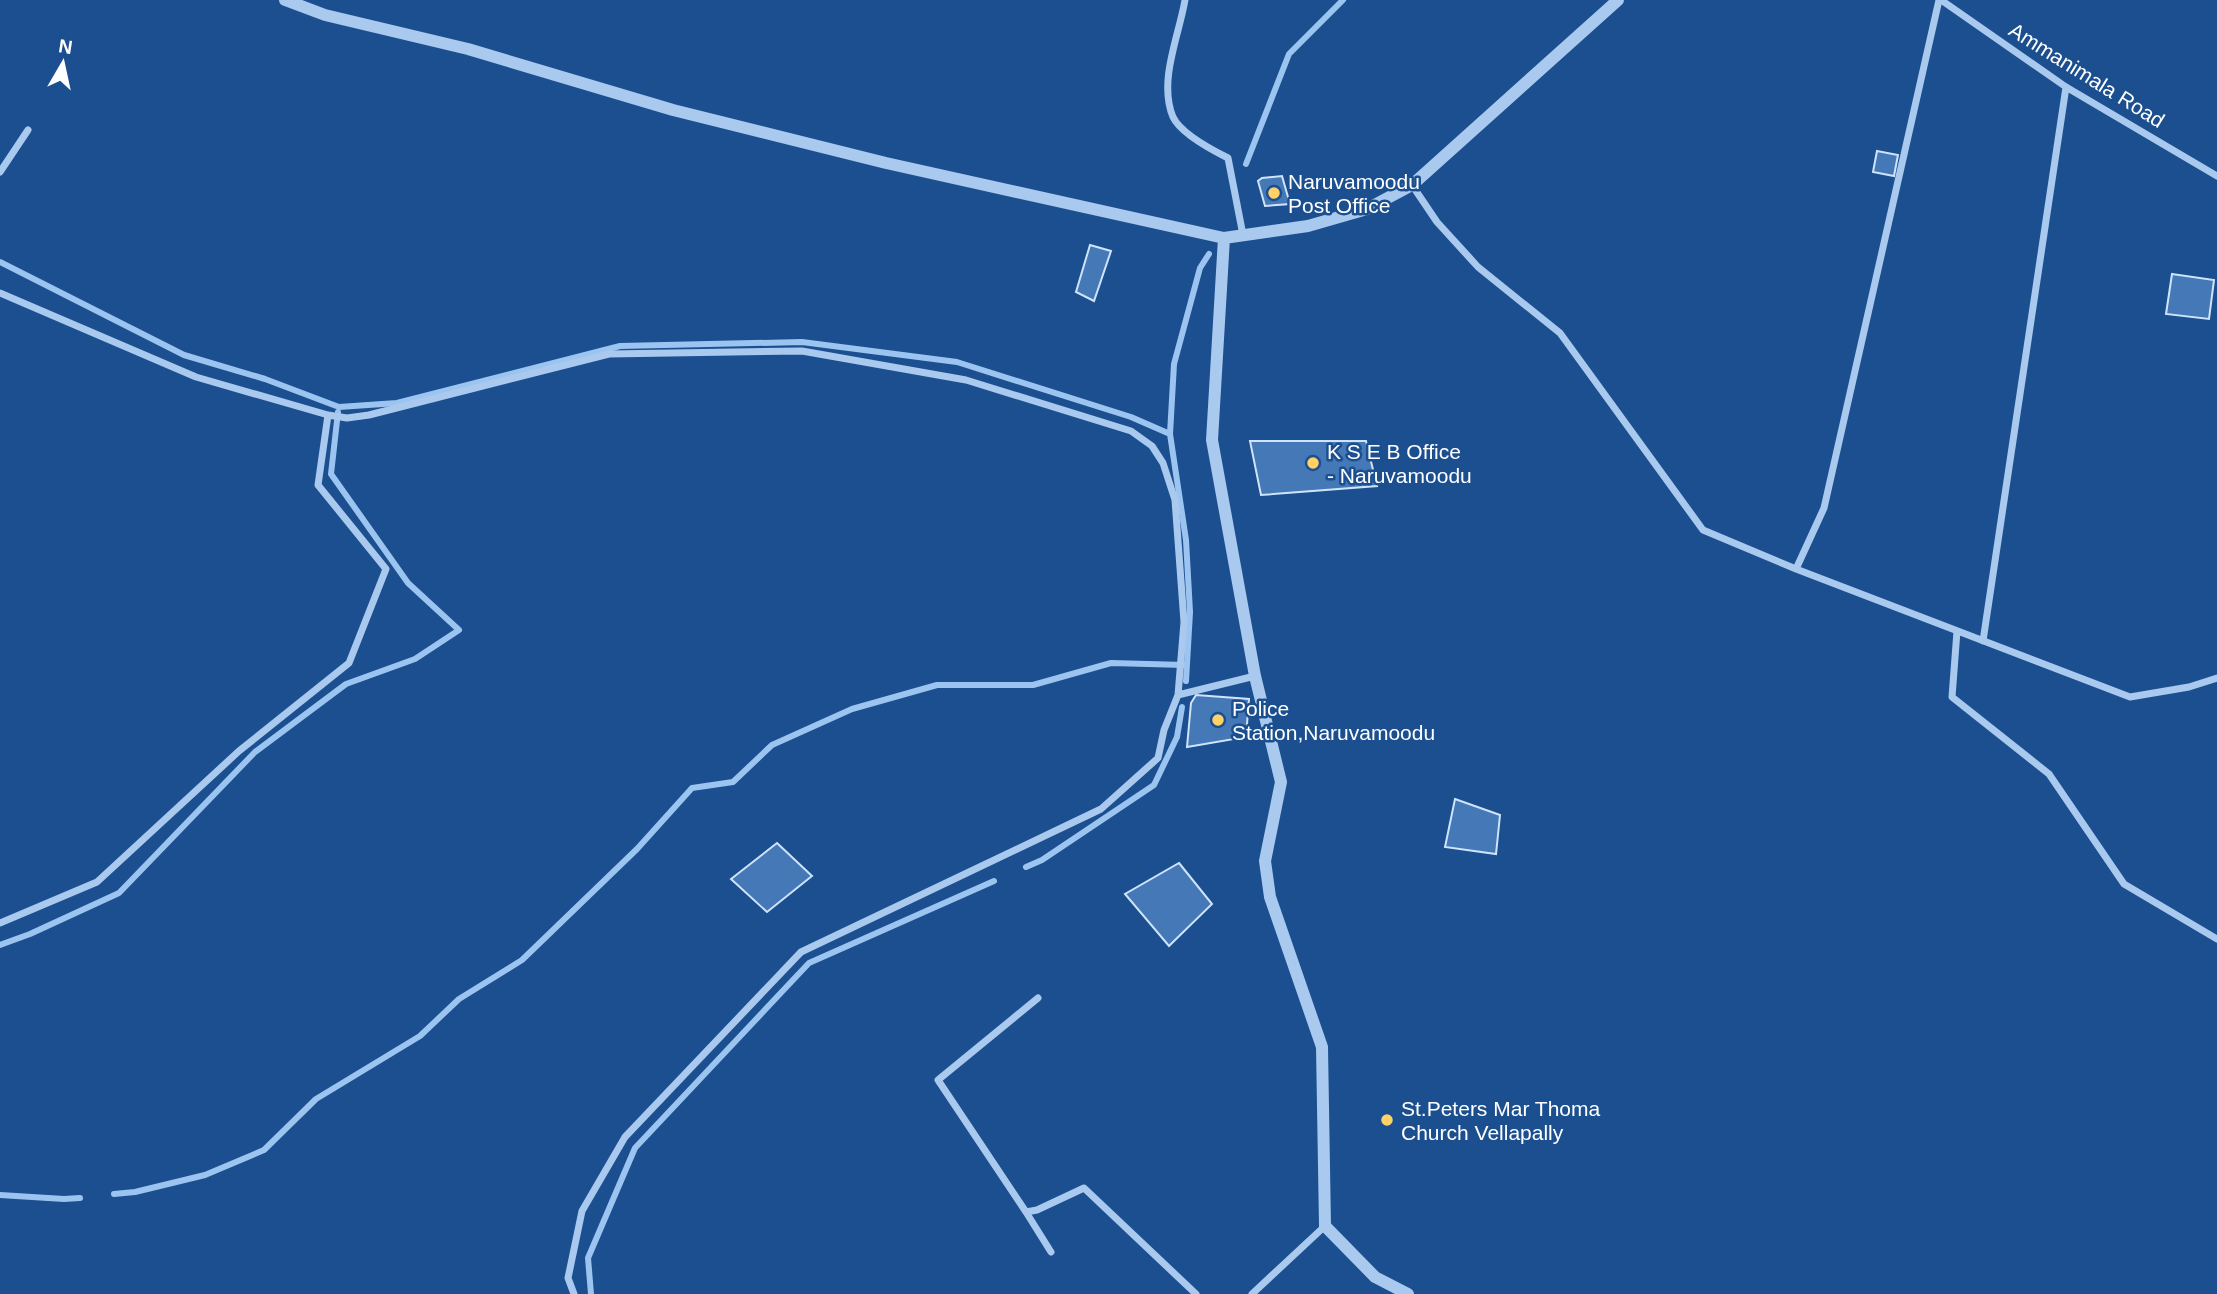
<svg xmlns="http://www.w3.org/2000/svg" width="2217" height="1294" viewBox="0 0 2217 1294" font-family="Helvetica,sans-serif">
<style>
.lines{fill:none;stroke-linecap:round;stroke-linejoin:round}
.stream{stroke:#9cc4f0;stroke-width:6}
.building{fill:#4478b7;stroke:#cfe3fa;stroke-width:2}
.minor{stroke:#a9c9ee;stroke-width:7}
.tertiary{stroke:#a9c9ee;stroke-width:12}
.poi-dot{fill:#ffd166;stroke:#1b4f8f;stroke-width:2.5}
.labels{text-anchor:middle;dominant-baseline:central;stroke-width:5;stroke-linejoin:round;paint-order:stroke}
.street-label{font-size:21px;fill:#fff;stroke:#1b4f8f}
.poi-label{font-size:21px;fill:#fff;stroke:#1b4f8f;text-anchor:start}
</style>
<rect width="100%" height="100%" fill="#1b4f8f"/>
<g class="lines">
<path class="stream" d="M1246,164L1289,54L1343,0
M0,262L184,355L265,379L339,407L397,403L620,346L802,342L957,362L1131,417L1170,434L1186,540L1190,612L1186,681
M1170,434L1174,364L1200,268L1209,254
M1026,867L1042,860L1154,785L1177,737L1182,707
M0,945L30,934L119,893L255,752L346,684L415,659L459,630L408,583L331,474L338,412
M114,1194L135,1192L205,1175L264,1150L316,1099L420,1036L459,999L522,960L637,849L692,788L733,782L772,745L852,709L937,685H1033L1111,663L1185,665
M0,1195L64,1199L80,1198
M591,1294L588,1258L635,1148L809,963L994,881"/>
</g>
<path class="building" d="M1877,151L1898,155L1894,176L1873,172Z
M1282,176L1290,204L1265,206L1258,181L1262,178Z
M1090,245L1111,251L1094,301L1076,292Z
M2172,274L2214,280L2209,319L2166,314Z
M1250,441H1366L1377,486L1261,495Z
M1196,695L1249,699L1246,737L1187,747L1191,703Z
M1455,799L1500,815L1496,854L1445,847Z
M777,843L812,876L767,912L731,879Z
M1179,863L1212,904L1169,946L1125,894Z"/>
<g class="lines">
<path class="minor" d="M1185,0C1179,36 1158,81 1173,117C1181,134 1212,150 1228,158L1243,235
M1941,0L2066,87L2217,176
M0,172L28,130
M1412,185L1437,222L1478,267L1560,333L1703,530L1796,569L1824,508L1939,0
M0,293L196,377L328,415
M1796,569L2130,697L2189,687L2217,678
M1957,631L1952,697L2049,774L2124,884L2217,939
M1983,641L2066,87
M0,923L97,882L239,751L349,663L386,569L318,485L328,415L347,418L369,415L609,354L802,351L966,380L1131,431L1152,446L1163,463L1175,500L1184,622L1178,695
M1038,998L938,1080L1026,1212L1037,1210L1084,1188L1196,1294
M1026,1212L1051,1252
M574,1294L568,1278L582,1211L625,1137L801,952L1101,809L1158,758L1164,730L1178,695L1255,676
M1252,1294L1325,1226"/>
<path class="tertiary" d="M285,0L325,15L468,49L673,110L886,163L1224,238L1308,226L1367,209L1412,185L1618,0
M1224,238L1212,440L1255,676L1281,782L1265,861L1270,897L1322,1047L1325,1226L1375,1277L1408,1294"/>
</g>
<g class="poi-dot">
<circle cx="1274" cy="193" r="7"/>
<circle cx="1313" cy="463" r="7"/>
<circle cx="1218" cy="720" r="7"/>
<circle cx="1387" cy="1120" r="7"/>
</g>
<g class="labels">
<g class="street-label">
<text transform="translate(2087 75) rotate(32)">Ammanimala Road</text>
</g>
<g class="poi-label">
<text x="1288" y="181">Naruvamoodu<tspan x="1288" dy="24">Post Office</tspan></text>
<text x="1327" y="451">K S E B Office<tspan x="1327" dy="24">- Naruvamoodu</tspan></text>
<text x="1232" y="708">Police<tspan x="1232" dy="24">Station,Naruvamoodu</tspan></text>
<text x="1401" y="1108">St.Peters Mar Thoma<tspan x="1401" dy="24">Church Vellapally</tspan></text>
</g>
</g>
<g transform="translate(63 63) rotate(9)" stroke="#1b4f8f" stroke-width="5" paint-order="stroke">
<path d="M0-5L12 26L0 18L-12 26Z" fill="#ffffff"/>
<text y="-10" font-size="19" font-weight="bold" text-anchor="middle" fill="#ffffff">N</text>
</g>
</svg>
